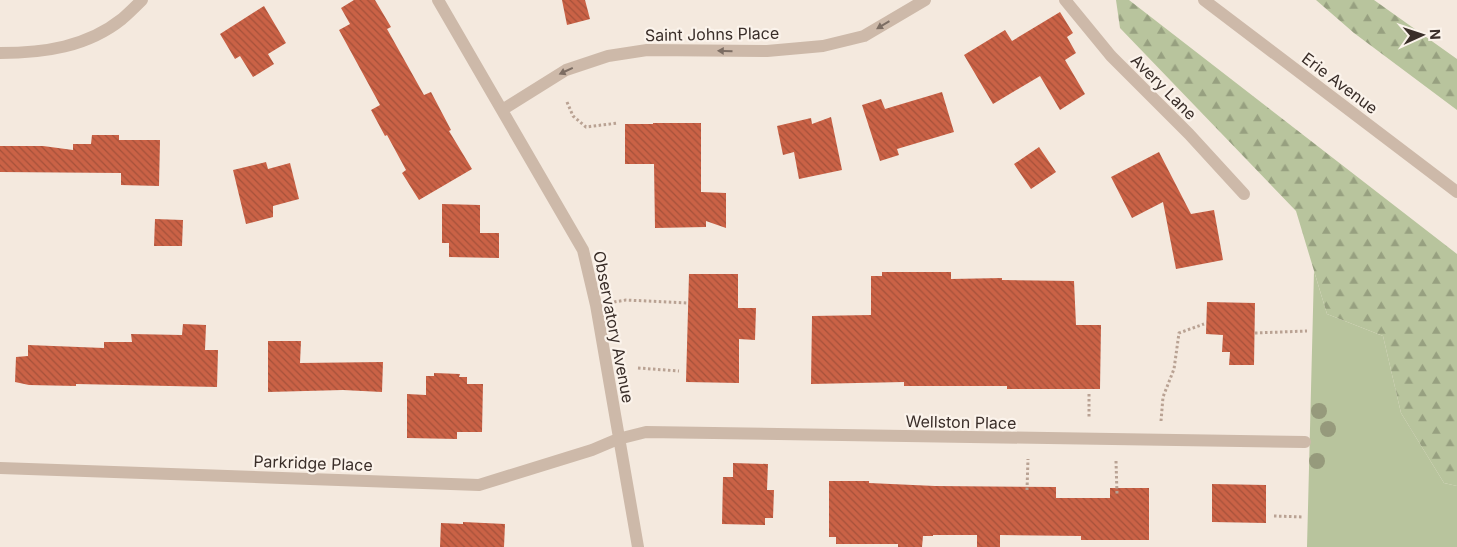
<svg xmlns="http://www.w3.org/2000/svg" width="1457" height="547" viewBox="0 0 1457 547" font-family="Inter,sans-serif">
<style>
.grass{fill:#b8c49d}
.forest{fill:url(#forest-firs)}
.building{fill:url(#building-back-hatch)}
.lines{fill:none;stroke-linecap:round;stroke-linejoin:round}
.path{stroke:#b9a293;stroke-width:3;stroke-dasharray:2.5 2.5;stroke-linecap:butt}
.minor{stroke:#cdb9a9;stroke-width:12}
.tree{fill:#969a7c}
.oneway{fill:#7c6d63}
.labels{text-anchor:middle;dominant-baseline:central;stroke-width:4.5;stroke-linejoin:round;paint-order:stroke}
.street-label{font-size:16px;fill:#3a2e29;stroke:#fbf3eb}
</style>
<defs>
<pattern id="forest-firs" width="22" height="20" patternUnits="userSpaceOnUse" patternTransform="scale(1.25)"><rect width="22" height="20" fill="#b8c49d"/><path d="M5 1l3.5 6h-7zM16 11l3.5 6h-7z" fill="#97a080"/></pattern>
<pattern id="building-back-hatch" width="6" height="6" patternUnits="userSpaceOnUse" patternTransform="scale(1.25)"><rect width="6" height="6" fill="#ca6246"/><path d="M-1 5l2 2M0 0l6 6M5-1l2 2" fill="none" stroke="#a5513a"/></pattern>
</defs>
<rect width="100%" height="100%" fill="#f4e9de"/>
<path class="grass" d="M1314,271L1327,314L1383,336L1401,413L1444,483L1457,486V547H1307Z"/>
<path class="forest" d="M1116,0H1129L1457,254V486L1444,483L1401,413L1383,336L1327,314L1296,211L1120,28Z
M1316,0H1374L1457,59V110L1354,33Z"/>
<path class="building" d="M354,0H375L391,27L387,29L424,95L431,92L451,130L449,131L472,169L419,200L402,173L406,170L387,135L385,136L371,110L380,105L339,30L350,24L341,8Z
M562,0H585L590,19L567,25Z
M264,6L286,43L268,54L274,64L253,77L240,56L235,59L220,34Z
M1060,12L1073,33L1067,37L1076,53L1065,60L1085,94L1060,110L1040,76L993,104L964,55L1005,30L1012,41Z
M942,92L954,132L897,149L899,155L880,161L862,105L881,99L885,109Z
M831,117L842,170L799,179L794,152L783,155L777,126L811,118L812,124Z
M653,123H701V192L726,193V228L706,221V227L655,228L654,164H625V124H653Z
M92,135H119V140H160L159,186L121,185V173L0,172V146H43L73,150V144H91Z
M1039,147L1056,172L1031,189L1014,164Z
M1159,152L1191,214L1214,210L1223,260L1176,269L1163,202L1132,218L1111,177Z
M266,162L268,169L290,163L299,199L273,206V217L246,224L233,170Z
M442,204L480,205V233H499V258L449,257V243H442Z
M155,219L183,220L182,246H154Z
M882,272H951V279L1002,278V280L1074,281L1076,325H1101L1100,389H1007V386H904V382L811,384L812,316L871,315V276H882Z
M689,274H738V308H756L755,340L739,339V383L686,382Z
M1207,302L1255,303L1254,365H1229L1230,352H1222L1223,335L1206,334Z
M183,324L206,325L205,350H218L217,387L76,384V386L29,385L15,382L16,357L28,356V345L104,348V342H132L131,334L182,335Z
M268,341H301L300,363L383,362L382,392L343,390L268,392Z
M434,373L460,374L459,377H467V384H483L482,432H457V439L407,438V394L426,395V376H434Z
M733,463L768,464L767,490H774L773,518H765V525L722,524L723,477H733Z
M829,481H869V483L935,486L1056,487V498H1110V488H1149V540H1081V536L1000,535V547H977V535H933V536H923L922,547H898V544H836V537H829Z
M1212,484L1266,485V523L1212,522Z
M463,522L505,524L504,547H440L441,523L463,524Z"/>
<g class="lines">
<path class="path" d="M567,102L573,116L586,127L618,123
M614,302L626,300L688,303
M1255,333L1307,331
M638,368L679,371
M1089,394V419
M1161,421L1163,397L1174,369L1179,333L1204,324
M1116,461L1117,494
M1027,490L1028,459
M1274,516L1304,517"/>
<path class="minor" d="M438,0L583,250L596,305L638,547
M1065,0L1111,56L1189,134L1244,194
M1204,0L1457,192
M0,53C44,53 87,47 122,19C129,13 136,6 142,0
M502,110L566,70L608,56L647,50L767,51L823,46L864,36L925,0
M0,468L479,485L592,450L618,439L646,432L1305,442"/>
</g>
<g class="tree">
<circle cx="1319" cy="411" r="8"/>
<circle cx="1328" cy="429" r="8"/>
<circle cx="1317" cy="461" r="8"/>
</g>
<defs><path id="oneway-solid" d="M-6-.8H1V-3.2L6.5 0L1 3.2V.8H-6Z" transform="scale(1.25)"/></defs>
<g class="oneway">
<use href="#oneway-solid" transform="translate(883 25) rotate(149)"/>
<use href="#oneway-solid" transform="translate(725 51) rotate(-179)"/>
<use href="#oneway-solid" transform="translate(566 71) rotate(155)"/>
</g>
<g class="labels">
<g class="street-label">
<text transform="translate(712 34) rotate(-1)">Saint Johns Place</text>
<text transform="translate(1340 83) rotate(37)">Erie Avenue</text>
<text transform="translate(1164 87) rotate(45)">Avery Lane</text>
<text transform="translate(614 327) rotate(79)">Observatory Avenue</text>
<text transform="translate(961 422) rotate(1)">Wellston Place</text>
<text transform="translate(313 463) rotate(2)">Parkridge Place</text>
</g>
</g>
<g transform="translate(1422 35) rotate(87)" stroke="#fbf3eb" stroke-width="4" paint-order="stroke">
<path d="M0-4L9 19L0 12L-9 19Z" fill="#3a2e29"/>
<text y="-8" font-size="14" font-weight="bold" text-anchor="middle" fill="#3a2e29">N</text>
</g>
</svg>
